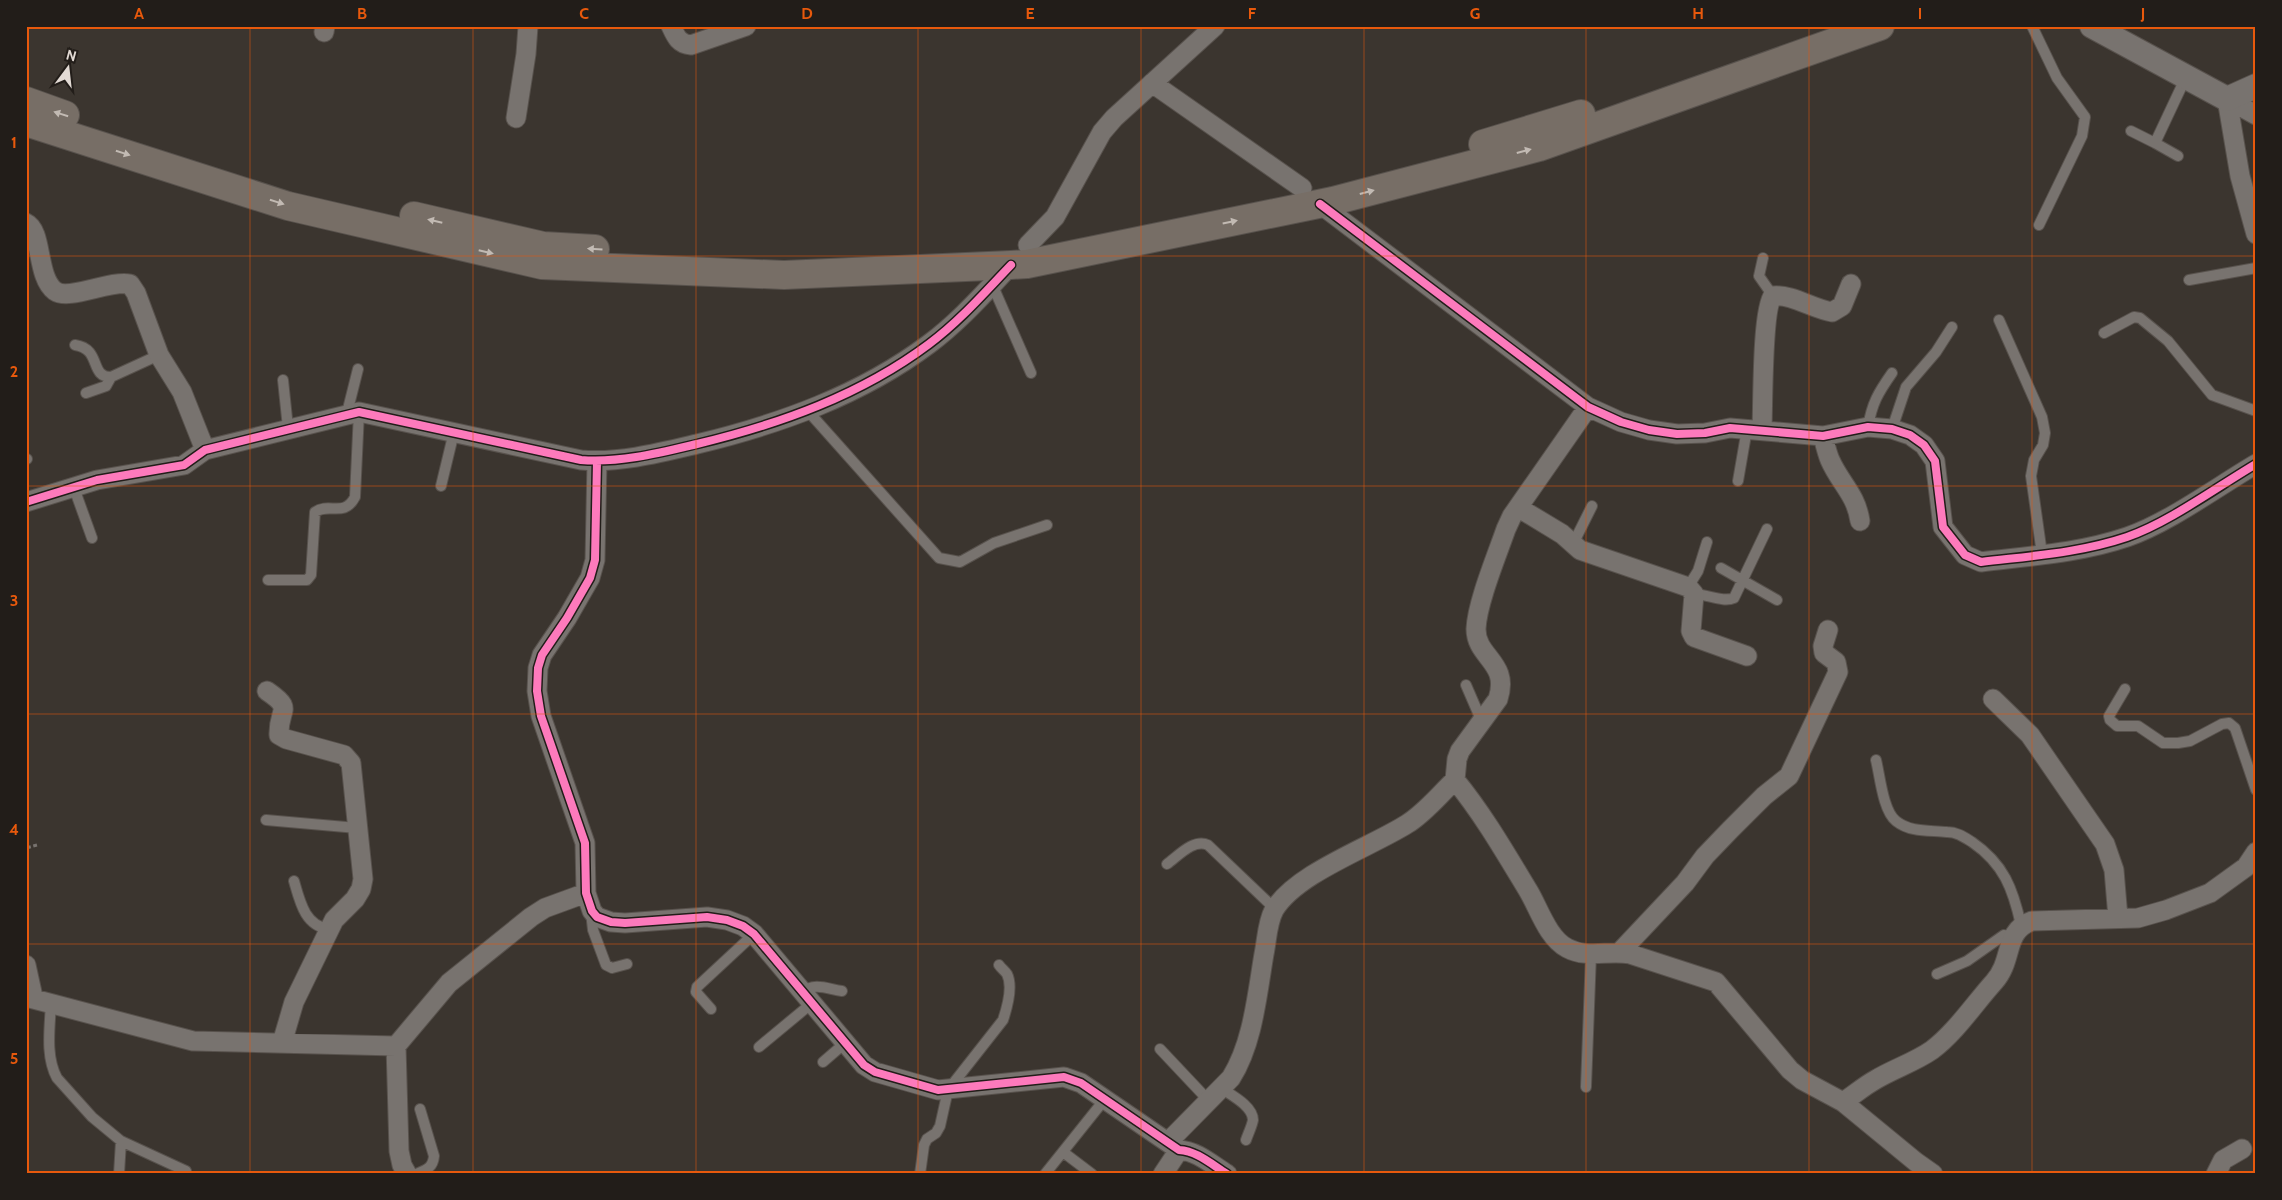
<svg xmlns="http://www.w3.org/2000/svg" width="2282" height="1200" viewBox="0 0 2282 1200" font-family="Cabin,sans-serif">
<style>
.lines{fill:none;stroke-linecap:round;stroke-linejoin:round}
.service-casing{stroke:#58524d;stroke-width:12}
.minor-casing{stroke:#58524d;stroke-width:21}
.tertiary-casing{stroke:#58524d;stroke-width:26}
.trunk-casing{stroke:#58524d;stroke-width:30}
.path{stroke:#77726e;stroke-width:3;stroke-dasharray:5 2.5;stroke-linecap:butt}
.service{stroke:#78736f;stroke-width:10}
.minor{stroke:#78736f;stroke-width:19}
.tertiary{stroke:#78736f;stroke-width:24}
.trunk{stroke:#776e66;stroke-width:28}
.cycleway-casing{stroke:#221d19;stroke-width:11}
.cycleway{stroke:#fd7abc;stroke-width:8}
.oneway{fill:#c2bab3}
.grid{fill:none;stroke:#e8590c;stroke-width:1;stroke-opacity:0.55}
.neatline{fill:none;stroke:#e8590c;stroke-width:2}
.grid-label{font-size:16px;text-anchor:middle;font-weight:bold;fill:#e8590c}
</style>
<rect width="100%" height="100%" fill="#3b352f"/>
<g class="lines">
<defs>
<path id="service" d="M2032,26L2057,78L2085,117L2082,136L2039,225
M2131,131L2155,143L2186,77
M2155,143L2178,156
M1763,258L1759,276L1773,296
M2189,280L2256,268
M992,284L1031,373
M1999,320L2042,417L2045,433L2043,445L2034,460L2031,476L2042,554
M2104,333L2134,317L2140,318L2168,341L2212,395L2256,411
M75,345C102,349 89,377 111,377L159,355
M283,380L288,428
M86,393L106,386L111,377
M807,410L939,558L960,562L994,543L1047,525
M347,413L358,369
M1868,427C1872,403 1878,393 1892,373
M1892,429L1906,387L1936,352L1952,327
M26,459H27
M1738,481L1747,429
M441,486L454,432
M74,488L92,538
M1573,544L1592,506
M1721,568L1777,600
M268,580H307L311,575L315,512C329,502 344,518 355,497L359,412
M1688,587L1698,571L1707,542
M1694,594C1707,594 1723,603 1734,598L1767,529
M1466,685L1482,722
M2125,689L2109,716L2110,720L2117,726H2138L2163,743H2178L2190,741L2222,724L2229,723L2235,728L2256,790
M1876,760C1880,776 1883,811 1896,821C1911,833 1930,830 1947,832C1957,832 1964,837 1972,842C2004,864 2013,889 2021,925
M266,820L357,828
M1167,864C1178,856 1194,838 1208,845L1275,909
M294,881C300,902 305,926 329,929
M591,912L593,930L606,965L612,968L627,964
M1937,974L1967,961L2004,935L2012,938
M803,992C814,982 828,989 842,991
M51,1002C50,1027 45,1056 57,1078L92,1117L121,1141L119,1174
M711,1009L696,992L697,987L754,934
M759,1047L812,1003
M1160,1049L1209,1101
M823,1062L845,1043
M1586,1087L1591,954
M1221,1088C1231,1095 1253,1106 1253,1120C1252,1126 1248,1134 1246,1140
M121,1141L186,1171
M1063,1152L1092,1174
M416,1174C426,1170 433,1168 434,1156L420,1109
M920,1174L924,1145L927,1139L936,1133L940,1126L948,1090L1003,1020C1007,1008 1013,986 1007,974C1005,971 1001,968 999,965
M1045,1174L1105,1099"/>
<path id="minor" d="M671,26C676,37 679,44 691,45L746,26
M324,32L325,26
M1152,83L1302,188
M2227,99L2240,176L2256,234
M2227,99L2256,115
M516,118L526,54L528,26
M1320,204L1588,407L1621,422L1649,430L1677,434L1705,433L1730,428L1823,436L1868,427L1892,429L1910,435L1924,445L1935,461L1943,527L1965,555L1981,562C2030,556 2080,553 2127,537C2168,523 2217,487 2256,464
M26,223C43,231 36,277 55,291C69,301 109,280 130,284L136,293L159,355L182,392L205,450
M1028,245L1055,217L1102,132L1114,118L1215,26
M1762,429C1763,406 1762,309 1773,296C1792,294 1813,309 1832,312L1842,306L1851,284
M1823,436C1825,444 1827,453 1830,460C1840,483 1856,494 1860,521
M597,461L595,560L590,578L567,618L542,655L538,668L537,691L541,716L585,843L586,893L592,911L597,917L611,922L625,923L707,917L727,920L743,926L754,934L864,1065L875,1072L938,1090L1064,1077L1081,1083L1179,1150C1197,1151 1211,1164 1227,1174
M26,502L97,480L184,465L205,450L359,412L581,460C620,463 659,453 697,444C780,424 861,395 929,344C960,321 985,292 1011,265
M1519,508L1562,534L1580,550L1688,587L1694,594L1691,631L1694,637L1747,656
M267,691C295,710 278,708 279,735L286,739L344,755L351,763L363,879L361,889L355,899L334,920L294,1002L282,1043
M1993,699L2030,735L2105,844L2114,870L2118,918
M1455,780C1483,814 1506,854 1529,892C1539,909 1548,938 1567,948C1587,959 1609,950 1630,954L1716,982L1790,1070L1802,1080L1843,1102L1916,1162L1933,1174
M1620,952L1685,883L1705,856L1730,830L1764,796L1789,776L1838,672L1836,662L1824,653L1823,646L1828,630
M26,965L33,997
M26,997L193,1041L396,1046
M1843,1102C1854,1095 1864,1086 1875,1080C1893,1069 1915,1062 1932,1050C1955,1033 1975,1003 1994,982C2014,960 2003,931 2032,921L2138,918L2166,910L2210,893L2246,867L2256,852
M1168,1142L1231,1078C1253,1043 1257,995 1264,954C1267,940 1267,923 1274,910C1296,873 1371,847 1407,824C1425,813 1440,794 1455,780L1457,759L1460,751L1498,699C1510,662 1476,658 1476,629C1477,603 1497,555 1506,529L1512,516L1588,407
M407,1174L402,1165L399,1151L396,1046L449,983L531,917L545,908L586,893
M1163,1174L1179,1150
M2216,1174L2223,1160L2242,1149"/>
<path id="tertiary" d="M2092,26L2227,99L2256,86"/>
<path id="trunk" d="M26,101L65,115
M26,122L288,206L542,265L784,275L1011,265L1027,264L1333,201L1539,147L1880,26
M1483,144L1581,114
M414,216L543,246L595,249"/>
</defs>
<use href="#service" class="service-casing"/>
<use href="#minor" class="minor-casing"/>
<use href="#tertiary" class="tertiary-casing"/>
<use href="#trunk" class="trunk-casing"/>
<path class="path" d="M26,848L37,845"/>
<use href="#service" class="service"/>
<use href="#minor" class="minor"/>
<use href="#tertiary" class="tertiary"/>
<use href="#trunk" class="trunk"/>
<defs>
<path id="cycleway" d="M1320,204L1588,407L1621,422L1649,430L1677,434L1705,433L1730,428L1823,436L1868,427L1892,429L1910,435L1924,445L1935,461L1943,527L1965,555L1981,562C2030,556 2080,553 2127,537C2168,523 2217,487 2256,464
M597,461L595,560L590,578L567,618L542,655L538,668L537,691L541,716L585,843L586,893L592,911L597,917L611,922L625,923L707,917L727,920L743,926L754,934L864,1065L875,1072L938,1090L1064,1077L1081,1083L1179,1150C1197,1151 1211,1164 1227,1174
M26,502L97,480L184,465L205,450L359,412L581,460C620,463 659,453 697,444C780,424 861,395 929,344C960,321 985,292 1011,265"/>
</defs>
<use href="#cycleway" class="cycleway-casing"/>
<use href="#cycleway" class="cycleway"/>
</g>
<defs><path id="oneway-solid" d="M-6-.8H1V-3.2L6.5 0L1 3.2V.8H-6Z" transform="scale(1.25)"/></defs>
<g class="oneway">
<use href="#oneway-solid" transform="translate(61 114) rotate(-162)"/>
<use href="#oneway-solid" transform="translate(1524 151) rotate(-15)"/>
<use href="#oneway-solid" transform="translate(123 153) rotate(18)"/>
<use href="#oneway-solid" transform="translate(1367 192) rotate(-15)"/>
<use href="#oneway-solid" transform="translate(277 202) rotate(18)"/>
<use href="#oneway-solid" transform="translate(435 221) rotate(-167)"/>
<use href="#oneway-solid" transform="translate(1230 222) rotate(-12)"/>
<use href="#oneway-solid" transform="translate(595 249) rotate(-177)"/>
<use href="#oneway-solid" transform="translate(486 252) rotate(13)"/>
</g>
<path class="grid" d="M250,26V1174M473,26V1174M696,26V1174M918,26V1174M1141,26V1174M1364,26V1174M1586,26V1174M1809,26V1174M2032,26V1174M26,256H2256M26,486H2256M26,714H2256M26,944H2256"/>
<rect width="2282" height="1200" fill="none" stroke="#221d19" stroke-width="55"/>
<g transform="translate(68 68) rotate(15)" stroke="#221d19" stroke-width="4" paint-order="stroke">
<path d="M0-4L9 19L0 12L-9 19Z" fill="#e2dad4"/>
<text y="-8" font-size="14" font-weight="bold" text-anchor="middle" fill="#e2dad4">N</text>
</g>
<rect x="28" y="28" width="2226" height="1144" class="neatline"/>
<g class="grid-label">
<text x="139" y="19">A</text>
<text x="362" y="19">B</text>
<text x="584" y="19">C</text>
<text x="807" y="19">D</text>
<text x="1030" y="19">E</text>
<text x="1252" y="19">F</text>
<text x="1475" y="19">G</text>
<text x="1698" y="19">H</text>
<text x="1920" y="19">I</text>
<text x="2143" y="19">J</text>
<text x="14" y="148">1</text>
<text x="14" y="377">2</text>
<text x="14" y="606">3</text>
<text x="14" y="835">4</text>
<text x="14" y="1064">5</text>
</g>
</svg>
